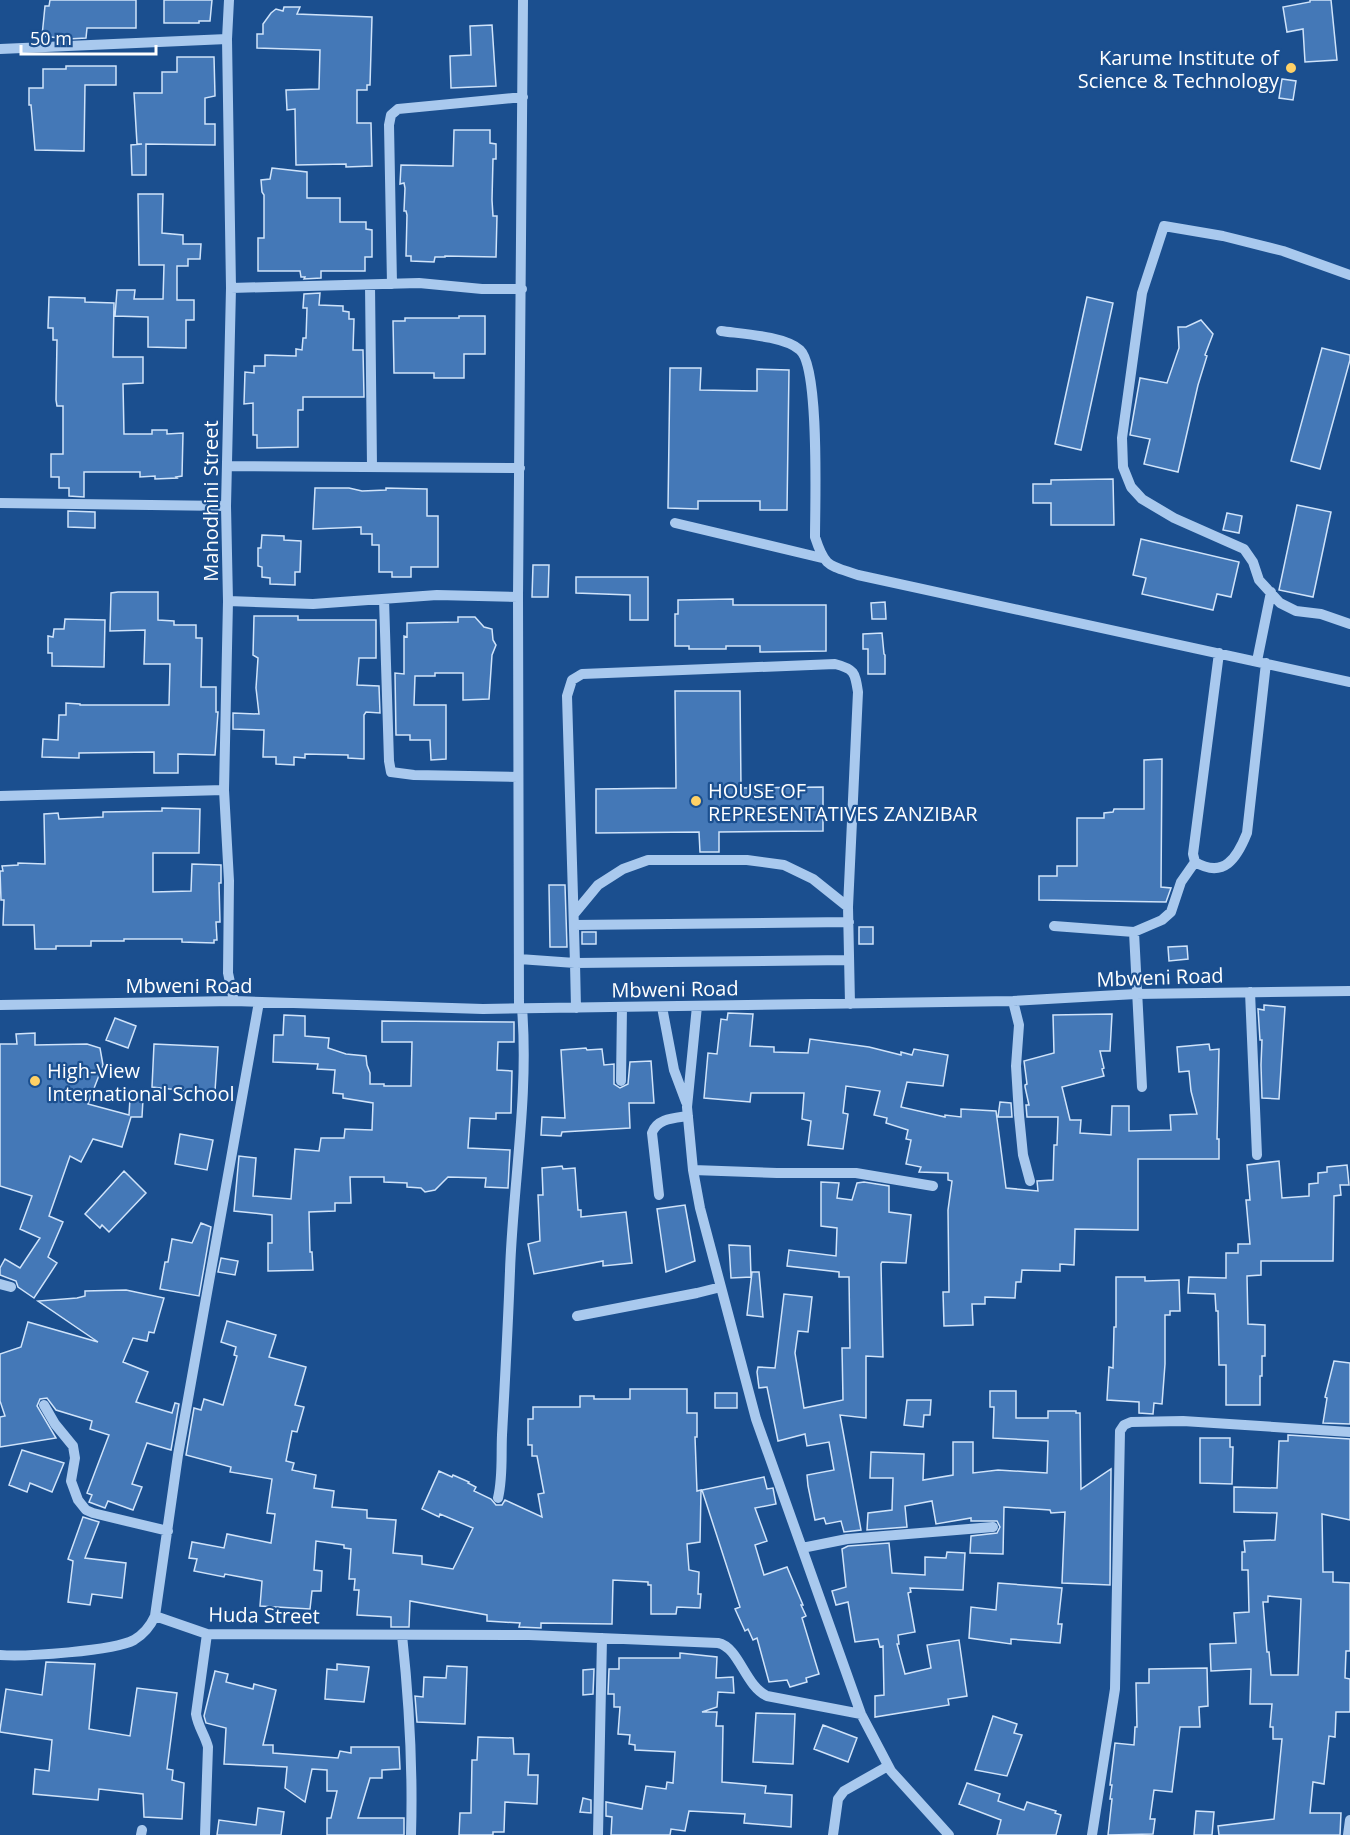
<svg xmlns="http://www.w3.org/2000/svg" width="1350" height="1835" viewBox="0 0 1350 1835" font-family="'Open Sans',sans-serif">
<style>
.building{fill:#4478b7;stroke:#cfe3fa;stroke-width:1.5;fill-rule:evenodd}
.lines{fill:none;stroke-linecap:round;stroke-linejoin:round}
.minor{stroke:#a9c9ee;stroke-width:10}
.poi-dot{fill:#ffd166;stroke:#1b4f8f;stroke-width:2}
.labels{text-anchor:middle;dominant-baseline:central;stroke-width:4.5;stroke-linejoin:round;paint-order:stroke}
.poi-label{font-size:20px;fill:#fff;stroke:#1b4f8f;text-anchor:start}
.street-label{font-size:20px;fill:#fff;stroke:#1b4f8f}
</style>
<rect width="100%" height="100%" fill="#1b4f8f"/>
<path class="building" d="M50,0H136V28H87L86,38L68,39L42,36L45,6H49Z
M164,0H212L210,21H199V23H164Z
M1310,0H1331L1337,60L1305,62L1303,29L1287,32L1283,7L1310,2Z
M284,7H300L297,14L372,17L370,85H367V90H357V123H371L372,166L346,167V164L296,165L295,109L287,110L286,90L319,89L320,50L257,48V34H263V24L271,13L276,9L283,11Z
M492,25L496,86L451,88L450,56L471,55L470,26Z
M177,57H214L215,96L205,98V124H215V145L146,144V175H132L131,145L142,144H137L134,93H162V72H177Z
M66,66H116V85H85L84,151L35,150L31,105H29V88H43V69H66Z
M1282,79L1296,81L1293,100L1279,98Z
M454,130H490V143L496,144V159H493L492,200L493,216H497L496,257L445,256V257H435L434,262L411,261V256H406L407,215L406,211H404L405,188L404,183L400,184L401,165L453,166Z
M272,168L307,172V198H340V222H366V229L372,230V257H365V271H321V278L304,279L305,277H301L300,271H258V238H264V195L262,192L261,180L270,179Z
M138,194H163L162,233L183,235V244H201L200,259H188V266H177V300H194V320H186V348L148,347V317L115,316L117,290H135L134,299H163L164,265H139Z
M320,293L319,305L343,306V311L349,312V319H354L353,350H363L364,397H303V410H298V447L257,448V435H253V403L244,404L245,372L254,373V366H265V355L296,356V349L302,350L303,338H306L307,308H303L304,294Z
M49,297L85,298V302L114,303L113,357H143V383L123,384L124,434H152V430H167V434L183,433L182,476L176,477L177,478L155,479V476L140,477V472H84V497L69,496V488H59V477H51V454H63V406H57L56,400L57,340H53V328H48Z
M1087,297L1113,303L1081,450L1055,444Z
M459,316H485V354H464V378H434V373H394L393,321H405V318H459Z
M1201,320L1213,334L1205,355L1207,356L1198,385L1178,472L1144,464L1150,439L1130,435L1140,378L1167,383L1179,348L1178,327H1186Z
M1322,348L1350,355V360L1320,469L1291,461Z
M670,368H701L700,390L757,391V369L789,370L787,510H760V501H698V509L668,508Z
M1113,479L1114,525H1051V503H1033V484H1051V480Z
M315,488H349L362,491L386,490V488L427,489V516H438V567H411V577H392V572H379V545H372V534H361V527L313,529Z
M1297,505L1331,512L1313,597L1279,590Z
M68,511L95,512V528L68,527Z
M1227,513L1242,516L1239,533L1223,530Z
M262,535L284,536V540L301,541L300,572H295V585L270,584V578L262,577V567L258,566V548H261Z
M1141,539L1239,562L1231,597L1217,594L1213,610L1142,594L1146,578L1133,575Z
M533,565H549L548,597H532Z
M576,577H648V620H630V595L576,593Z
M118,592H158V620L174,621V625H196V638H202L201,687H216V712H218L215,755L178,754V773H154V752L79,753V758L42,757L43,739L58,740L59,715H66V703L80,704V705H169L170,664H144L145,630L110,631L111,593Z
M733,599V605H826V651L760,652V646H726V649H689V646H675V614H678V600Z
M885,602L886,619H872L871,603Z
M254,616H298V620H376V658H359L357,685L379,686L380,713L366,712L364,715V759L348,758V755L305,754V758L294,757V765L276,764V757H263L264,730L233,729V713L259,714L256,688L258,658L253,655Z
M458,617H475L484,627L492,629L493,640L496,645L492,655L489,699L463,700V673H435V676H415L414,705H446V759L431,760L430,740H410V735H396L395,673L404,674V636L407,637V623L458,622Z
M65,619L105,620L104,667L52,666V653H48V636L53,637L54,629H64Z
M882,633L884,654L885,655V674H868V649H863V634Z
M675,691H740L741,788L823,787V831L719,832V852H700L699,832L596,833V789L676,788Z
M1162,759L1161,887L1171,888L1166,902L1039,900V876H1057V866H1077V818H1104V813L1113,812L1114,809H1144V760Z
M162,808L200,809L199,853H153V892L191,891L192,864L221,865V883H219L220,922H216L217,940H214V943L182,942V939H124V941H91V946H56V949H35L34,925H3L4,900H1L0,871H3L2,866L18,865V863L45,864L44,814L58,813L59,819L103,817V812L162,811Z
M549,885H565L567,947H550Z
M859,927H873V944H859Z
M582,932H596V944H582Z
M1187,946L1188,959L1169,961L1168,947Z
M1264,1005L1285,1007L1279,1099L1262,1098L1261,1065L1262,1040H1260L1258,1009L1264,1010Z
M728,1013L753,1014L750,1046L774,1047V1052L808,1053L810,1039L869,1047L901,1055V1052L912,1055L914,1049L948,1055L943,1086L907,1082L901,1107L945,1117V1115L961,1117V1109L996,1111L1006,1188L1038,1191L1037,1181L1053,1180L1054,1145H1057L1058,1117H1027L1026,1105H1029L1025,1087V1085L1027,1084L1024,1061L1054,1053L1053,1015L1112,1014L1110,1051H1100L1104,1068L1102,1069L1104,1076L1062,1087L1070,1120H1081L1080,1133L1111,1135L1112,1106H1129V1131L1171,1130L1170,1115L1197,1114L1191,1091L1189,1071L1179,1072L1177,1047L1209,1044L1210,1050L1219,1049L1217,1139H1219V1159H1138V1230L1075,1229L1074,1265L1060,1264V1271L1022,1270L1021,1282H1016L1015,1298L985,1297V1304H972L973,1325L944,1326L943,1292H949L948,1210L952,1181L948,1180V1173L919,1172L921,1167L906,1164L911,1140L906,1139L908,1130L886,1123L887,1118L874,1115L880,1091L846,1086L843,1113L848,1114L843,1149L808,1145L811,1121L802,1119L804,1093H751L750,1102L704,1098L708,1053L717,1054L721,1019L727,1020Z
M284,1015L305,1016V1036L329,1038L328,1048L346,1054L366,1056L367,1065L370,1073V1084H384V1086H411L412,1042H382V1021L514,1022V1042H498L497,1070L512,1071L511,1113H496V1119L470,1118L468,1148L510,1150L508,1188L485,1187L486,1178L448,1177L435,1190L425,1192L421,1188L407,1187V1183L384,1182V1177H350L351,1203H335V1211L309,1212L310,1252H312L313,1270L268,1271V1243H272V1215L234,1211L239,1156L256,1158L253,1196L291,1199L295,1149L319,1151L321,1138H344L345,1129L372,1130L373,1103L343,1098V1094L333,1093L335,1070L317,1069L318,1064L273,1062L274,1035H283Z
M115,1018L136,1026L128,1048L106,1040Z
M35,1033V1045L87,1044L100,1048L103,1065L88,1104L129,1115L130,1098L143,1099L142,1117H131L122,1147L93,1139L81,1162L70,1156L49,1216L63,1222L48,1257L57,1263L34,1298L18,1287L16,1281L0,1275V1268L5,1259L20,1268L40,1238L20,1229L32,1196L0,1186V1044H17L16,1034Z
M154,1044L218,1047L215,1091H188L152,1087Z
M586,1048L587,1050L602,1049L604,1065L614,1064V1084L620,1088L628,1084L630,1062L651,1061L654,1103H629L630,1128L562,1132L561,1136L541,1135L542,1117L565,1118L561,1050Z
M1000,1102L1011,1103L1012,1117H998Z
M180,1134L213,1140L207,1170L175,1164Z
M1279,1161L1282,1198L1309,1196V1184L1318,1183V1173L1327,1172V1167L1347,1165L1349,1185H1340L1341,1195L1334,1196L1333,1261H1261V1275L1247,1276L1248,1324L1265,1325V1356H1262V1376H1260V1405H1226V1365H1219L1218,1311H1216L1215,1294L1188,1293L1189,1277L1226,1278V1253H1238V1244H1250L1246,1200H1250L1247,1165Z
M562,1166L563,1169L575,1168L578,1210H581V1217L626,1212L632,1263L603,1266V1261L534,1274L528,1244L540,1241L538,1195H543L542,1168Z
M124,1171L146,1193L109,1232L102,1225L100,1228L85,1214Z
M821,1182L839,1183L837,1198L852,1200L857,1183L864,1182L889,1186V1212L911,1215L906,1263L882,1262L881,1264L883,1357L866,1356V1418L840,1415L861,1530L844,1532L841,1521L826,1524L824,1518L815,1520L808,1486L807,1475L834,1470L829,1442L807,1446L805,1434L778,1441L767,1387L759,1388L757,1372L758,1367L775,1368L784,1294L812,1297L808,1332L798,1331L795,1353L804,1408L843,1400L842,1348H850L849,1277H839V1272L787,1266L789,1250L836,1256L837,1228L821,1226Z
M685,1205L695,1261L666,1272L657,1209Z
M201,1223L211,1227L199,1296L160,1289L165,1262H168L172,1239L192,1243Z
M729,1245L750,1246L751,1277L731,1278Z
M221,1258L238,1261L235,1275L218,1272Z
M752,1272H759L763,1317L747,1315Z
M1116,1277H1145V1281L1179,1280L1180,1311H1170V1315H1165V1364L1162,1404L1154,1403L1153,1414L1139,1413V1402L1107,1400L1109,1367L1113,1368L1114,1327H1116Z
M126,1290L164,1298L154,1333L149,1332L147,1341L133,1338L123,1362L148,1372L136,1402L172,1413L175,1403L179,1404L171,1450L147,1443L132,1484L142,1487L133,1510L108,1501L105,1508L89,1502L92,1495L87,1493L109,1435L90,1429L92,1421L56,1410L47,1398L40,1399L37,1406L56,1438L0,1447V1417L5,1416L0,1401V1354L21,1347L28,1322L98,1342L38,1301L77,1298L85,1296V1291Z
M227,1321L276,1335L269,1357L306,1367L295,1405L304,1407L297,1432L292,1431L286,1461L294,1463L292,1470L316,1475L314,1488L334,1491L332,1507L367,1510V1518L396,1520L393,1553L422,1556V1564L453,1569L473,1528L440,1514L439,1517L422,1509L439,1471L452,1477L453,1475L469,1482L468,1483L476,1487L474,1491L491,1499L496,1505H502L505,1500L542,1517L538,1494L544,1493L537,1456H532V1445H528V1419H533V1407H580V1396H594V1399H630V1389H687V1413H697V1437H695L697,1491L701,1490L700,1542L687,1544L689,1570L699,1572L698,1594H701L700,1608L677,1607L676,1614H651V1585H648V1582L613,1580L612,1624L541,1623V1628L519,1627L520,1623L487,1621V1615L410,1601L409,1627H391V1617L357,1615L359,1590H354L355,1579H349L351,1549L344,1548V1545L316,1541L314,1570L322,1571L321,1591H312L310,1609L260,1606L262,1581L225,1574L224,1577L194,1571L197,1559L189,1558L192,1542L224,1548L227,1534L271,1543L275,1514L267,1513L272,1479L230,1472L231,1467L186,1455L194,1408L201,1410L204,1399L223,1405L237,1356L234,1355L236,1347L221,1342Z
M1334,1361L1350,1363V1424L1323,1423L1327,1398L1325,1397Z
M990,1391H1016V1418H1048V1411H1076V1413H1080L1081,1489L1111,1469L1110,1585L1062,1583L1065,1512L1051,1513L1050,1510L1004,1507L1003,1554L970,1553L971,1536L997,1533L1000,1527L997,1521H971V1518L936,1524L932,1501L905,1506L907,1527L867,1530L868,1513L892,1510L893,1478H870L871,1452L924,1454L923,1480L953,1475V1442H973V1473L998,1470L1047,1473L1048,1441L993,1438L994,1407H990Z
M715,1393H737V1408H715Z
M907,1400H931L930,1415H924L923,1427L904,1425Z
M1288,1435L1350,1439V1520L1322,1514L1323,1572H1333V1582L1350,1583V1651H1346L1345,1678L1350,1679V1712H1336L1335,1737L1329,1736L1324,1784L1313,1782L1310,1813H1341L1340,1835H1219L1218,1826L1274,1819L1282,1739H1273V1727H1270L1272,1704H1250L1251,1669L1211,1671L1210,1644L1236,1643L1234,1613L1249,1612L1248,1570H1242V1552H1245L1244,1541L1275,1540L1277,1513L1234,1512V1487L1277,1488L1279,1441H1288ZM1268,1596L1301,1599L1298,1675H1271L1269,1652H1267L1263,1602H1268Z
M1200,1438H1230V1447H1233L1232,1484L1200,1483Z
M22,1450L64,1463L52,1492L30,1483L27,1492L9,1485Z
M764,1477L767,1489L773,1488L776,1504L755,1508L767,1541L755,1545L764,1575L787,1567L803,1605H801L806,1616L802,1618L819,1674L806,1678L807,1682L790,1687L787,1680L769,1682L757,1638L753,1640L748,1629L745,1631L735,1609L740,1607L702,1490Z
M83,1517L99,1522L85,1558L126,1563L122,1598L92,1594L90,1605L68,1602L73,1561L68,1559Z
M889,1543L892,1573L925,1575V1557L946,1558L947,1552L965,1553L963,1590L910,1588L911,1592L908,1593L915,1632L898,1635L899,1644H897L905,1674L931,1668L927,1645L959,1640L967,1696L948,1699L949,1705L875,1717V1696L884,1695L883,1646L880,1647L878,1639L855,1642L848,1602L836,1605L832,1591L846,1587L842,1549L848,1546Z
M998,1583L1062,1588L1058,1624H1062L1060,1643L1011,1639V1644L969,1638L971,1607L996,1610Z
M680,1653L717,1657L716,1678L733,1677L734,1693L718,1692L717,1707L702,1712H717L716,1726H723L722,1782L766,1786L765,1793L792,1795L791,1827L744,1823L745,1814L689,1811L685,1831L671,1829L670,1835H611L612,1817L606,1816V1802L642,1809L646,1786L666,1789L667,1782L673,1783L675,1752L635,1750V1745L629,1744L630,1735L618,1734L620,1707H614V1694H608L609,1669H619V1658H680Z
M46,1662L95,1664L89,1729L130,1736L137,1688L177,1693L167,1769L173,1770L172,1780L184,1783L182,1819L144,1817L143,1794L99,1789L98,1800L33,1794L35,1769L49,1771L52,1740L0,1732V1730L6,1689L42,1695Z
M337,1664L369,1667L364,1702L325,1699L327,1669L337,1670Z
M447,1666L467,1667L465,1724L417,1722L415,1696L423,1697L424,1677L446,1678Z
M1207,1668L1208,1706L1199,1707L1200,1727H1180L1172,1792L1154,1790L1150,1819H1155L1153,1834L1108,1835L1112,1799H1110L1112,1785H1110L1115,1743L1134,1745L1135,1727H1137L1136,1683H1149V1669Z
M594,1669L593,1694L583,1695V1670Z
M215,1671L228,1674L226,1682L253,1689L254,1684L276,1690L263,1745H273V1753L338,1758L340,1751L351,1753V1747H399L400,1769L382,1770V1778H370L358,1818H404V1835H327V1818H331L337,1791H327V1770L312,1769L305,1802L285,1788L287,1767L224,1764L226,1728L206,1723L204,1716Z
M756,1713L795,1714L793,1764L753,1762Z
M993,1716L1017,1724L1014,1733L1022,1735L1007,1776L975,1770Z
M823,1725L857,1738L848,1762L814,1749Z
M478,1737L513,1738L514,1754H529L528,1775H538L537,1804L505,1802L504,1832H493V1835H459L460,1813H471L472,1760H477Z
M967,1783L1000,1794L998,1801L1024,1810L1027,1802L1056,1811L1055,1813L1061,1815L1056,1835H997L1001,1820L959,1804Z
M583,1798L591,1800V1813L580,1812Z
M258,1808L284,1812L281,1835H217L219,1820L256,1825Z
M1196,1811L1214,1812L1212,1835H1194Z"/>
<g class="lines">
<path class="minor" d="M229,0L227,39L231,288L226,506L228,601L224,790L229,881L228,973L234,1001
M0,49L227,39
M1350,275L1283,251L1223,236L1164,226L1142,293L1122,438L1123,467L1131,487L1142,499L1174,518L1244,549L1253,562L1259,580L1280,603L1296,611L1321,614L1350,624
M392,284L389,125L391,115L398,109L523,97
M370,285L372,467
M231,288L419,283L482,289H522
M721,331C742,334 784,336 800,350C820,368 815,505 815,537C825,568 829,565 858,575L1350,682
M227,466L520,468
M0,503L226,506
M675,523L822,558
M384,599L389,761L391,772L414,775L518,777
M228,601L313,604L437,595L518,597
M1219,653L1193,854L1195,862C1224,879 1237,858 1247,833L1266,663
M1257,661L1271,592
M0,796L224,790
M574,914L598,885L623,869L648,860H747L784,865L813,879L848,907
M574,925L849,922
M1054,926L1134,932L1162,920L1171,912L1181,882L1195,862
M1134,932L1142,1087
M519,959L575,963L576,1008
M849,960L575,963L567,696L572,680L582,674L835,664C855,669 855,673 858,692L848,907L850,1004
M1250,992L1257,1155
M1013,1001L1019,1025L1016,1066L1019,1115L1023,1155L1030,1181
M259,1002L178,1455L155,1616L207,1634L529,1635L718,1643C739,1647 745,1686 767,1696L861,1714
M0,1005L234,1001L483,1009L1013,1001L1136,994L1350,991
M697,1006L687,1107L693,1170L700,1208L756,1419L861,1714L891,1771L949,1835
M662,1007L674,1070L686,1102
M519,1008L518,597L523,0
M621,1081L622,1007
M693,1170L777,1173H856L933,1186
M659,1195L652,1133C657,1118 675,1118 688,1116
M0,1284L11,1287
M577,1316L697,1293L721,1287
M44,1405L55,1424L73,1446L75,1458L71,1481L78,1500L86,1510L93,1513L168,1531
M498,1498C503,1477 501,1457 502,1435C505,1380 508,1326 510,1271C513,1184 529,1096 522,1008
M802,1548L847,1539L993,1527
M402,1635C409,1700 413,1769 411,1835
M0,1655C24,1657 114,1651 134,1640C144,1634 150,1627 155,1616
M141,1835L142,1830
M205,1835L208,1747C205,1735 198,1727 196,1714L207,1634
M598,1835L602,1638
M833,1835L838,1799L844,1791L888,1766
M1092,1835L1115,1689L1120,1431L1124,1425L1131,1422L1183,1421L1350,1432
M1348,1835L1350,1820"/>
</g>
<g class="poi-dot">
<circle cx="1291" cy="68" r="6"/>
<circle cx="696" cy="801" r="6"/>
<circle cx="35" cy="1081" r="6"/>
</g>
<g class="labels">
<g class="poi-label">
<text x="1279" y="57" text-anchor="end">Karume Institute of<tspan x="1279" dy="23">Science &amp; Technology</tspan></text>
<text x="708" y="790">HOUSE OF<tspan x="708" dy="23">REPRESENTATIVES ZANZIBAR</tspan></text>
<text x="47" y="1070">High-View<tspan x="47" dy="23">International School</tspan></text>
</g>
<g class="street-label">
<text transform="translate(210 501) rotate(-90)">Mahodhini Street</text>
<text transform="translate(1160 977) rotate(-2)">Mbweni Road</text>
<text x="189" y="985">Mbweni Road</text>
<text transform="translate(675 989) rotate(-1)">Mbweni Road</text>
<text transform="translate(264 1615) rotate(1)">Huda Street</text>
</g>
</g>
<path d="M21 45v9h135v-9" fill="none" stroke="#ffffff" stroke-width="3"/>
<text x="30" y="45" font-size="18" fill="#ffffff" stroke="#1b4f8f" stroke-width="4.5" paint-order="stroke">50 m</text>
</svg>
